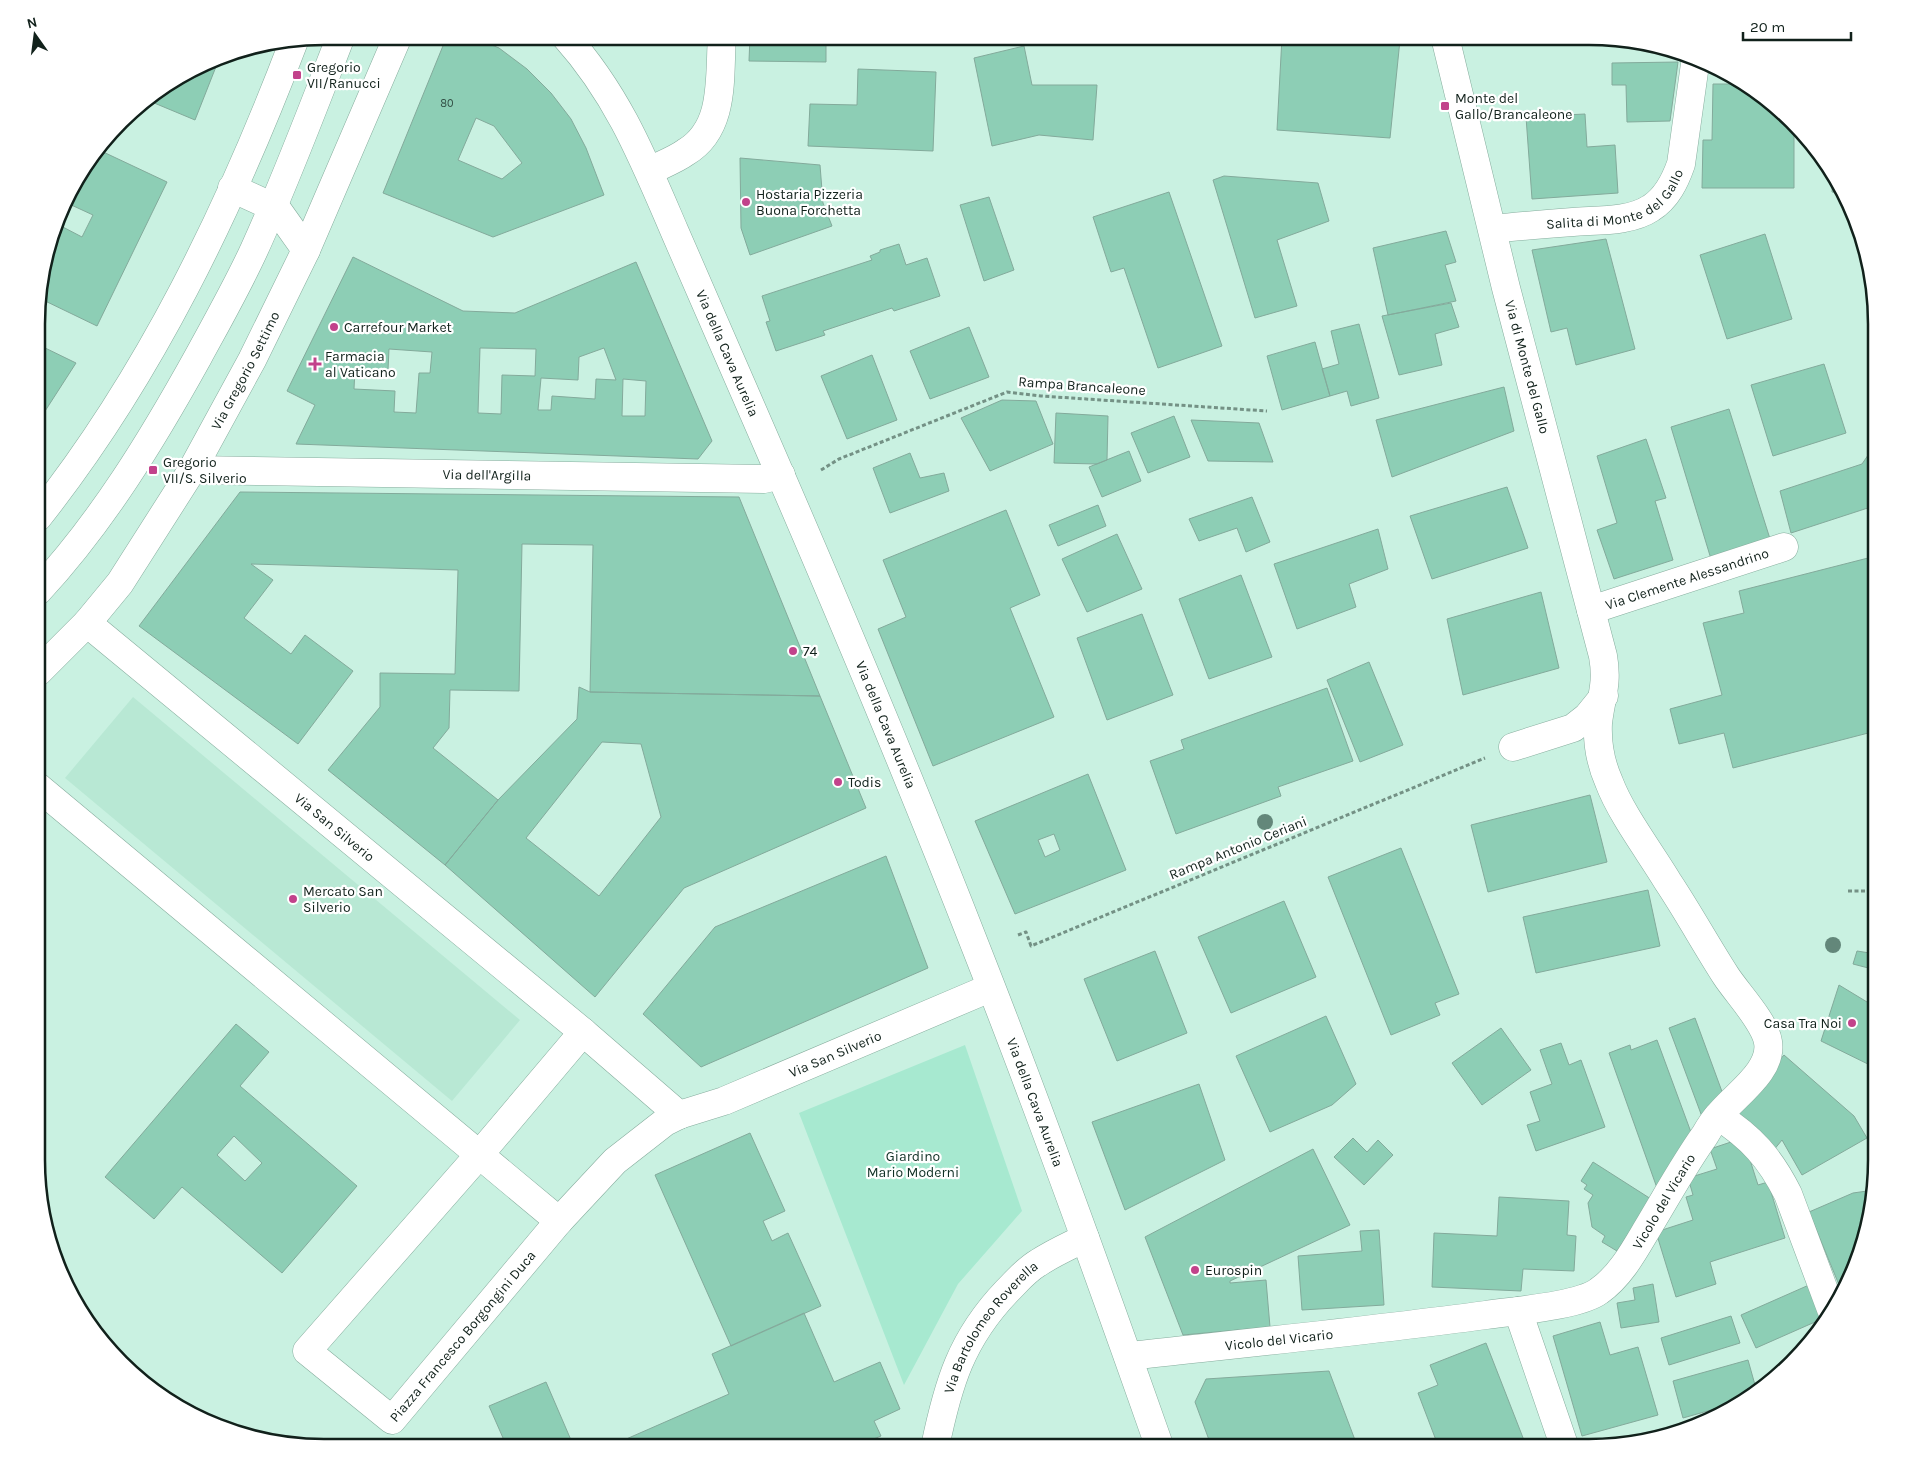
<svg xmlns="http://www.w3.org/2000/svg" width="1913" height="1484" viewBox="0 0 1913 1484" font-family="Karla,sans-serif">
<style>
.built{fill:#b8e8d4}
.green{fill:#a7e9d0}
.building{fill:#8dceb5;stroke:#83aa9b;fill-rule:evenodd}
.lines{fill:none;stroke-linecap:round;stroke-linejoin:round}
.minor-casing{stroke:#87ad9e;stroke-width:29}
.major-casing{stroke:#87ad9e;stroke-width:29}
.path{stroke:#749185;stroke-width:3;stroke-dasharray:4 2.5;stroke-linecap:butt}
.minor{stroke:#fff;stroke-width:28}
.major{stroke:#fff;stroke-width:28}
.tree{fill:#63877a}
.poi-dot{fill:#c2428b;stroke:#fff;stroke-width:2}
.labels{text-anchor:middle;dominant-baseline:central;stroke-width:4.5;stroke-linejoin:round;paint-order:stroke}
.number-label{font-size:11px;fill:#304c42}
.poi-label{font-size:14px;fill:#11211b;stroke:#fff;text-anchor:start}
.street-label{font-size:14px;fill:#11211b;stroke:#fff}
.park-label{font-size:14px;fill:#103025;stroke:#fff}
.rim{fill:none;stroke:#11211b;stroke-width:2.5}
</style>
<rect width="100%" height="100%" fill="#c9f1e1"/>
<path class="built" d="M133,697L520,1020L452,1101L65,778Z"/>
<path class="green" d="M965,1045L1022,1211L958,1284L904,1385L799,1113Z"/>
<path class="building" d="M447,36H470L499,48L527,69L551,93L571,119L586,148L604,195L493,237L383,193ZM476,118L494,126L522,163L502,179L458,160Z
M750,36H826V62L749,61Z
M1282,37L1400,40L1390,138L1277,130Z
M1024,46L1032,85H1097L1093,140L1039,135L992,146L974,58Z
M219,59L195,120L147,100Z
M1678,62L1670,121L1627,122L1626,85H1612V63Z
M858,69L936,72L933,151L808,146L810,104L857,105Z
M1713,84H1742L1779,108L1794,125V188H1702L1703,140H1712Z
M1585,114L1587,147L1615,145L1618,193L1532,199L1526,117Z
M99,150L167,182L97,326L39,298V286L59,225L82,237L93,215L67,203L75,180Z
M740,158L820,165L823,203L832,226L750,255L741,228Z
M1833,173L1844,193L1832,192Z
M1224,176L1318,183L1329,221L1277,240L1297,306L1255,318L1213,180Z
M1169,192L1222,346L1158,368L1124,268L1111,272L1093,217Z
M989,197L1014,270L984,281L960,205Z
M1446,231L1456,262L1445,265L1456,301L1388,315L1373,248Z
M1765,234L1792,319L1727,339L1700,255Z
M1606,239L1635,349L1576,365L1567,328L1551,332L1532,250Z
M899,244L906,265L927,258L940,296L894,311L892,308L823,331L825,335L776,351L766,322L770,321L762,296L872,260L870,256L880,252V250Z
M353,257L463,311L515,313L636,262L712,441L698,459L296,444L315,405L287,391ZM480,348L536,349L535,376L502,375L501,414L478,413ZM604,348L616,380L596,379L595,399L552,396L551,410H538L541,378L578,380L579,357ZM389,349L432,352L430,373H419L416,413L394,412L395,391L354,389L355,369L388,370ZM623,379L646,381L645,416H622Z
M1451,303L1459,327L1435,334L1442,365L1399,375L1382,316Z
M1359,324L1379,398L1351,406L1347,391L1330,396L1322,369L1339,364L1331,331Z
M969,327L989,377L930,399L910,351Z
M1315,342L1330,396L1282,410L1267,356Z
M39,345L76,363L38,422Z
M872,355L897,420L847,439L821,376Z
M1824,364L1846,433L1773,456L1751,385Z
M1504,387L1514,431L1392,477L1376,420Z
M1002,400L1036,401L1053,444L990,471L961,418Z
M1729,409L1771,542L1711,559L1671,427Z
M1056,413L1108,416L1107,460L1097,464L1054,463Z
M1174,416L1190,457L1148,473L1131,433Z
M1191,420L1259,423L1273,462L1208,461Z
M1646,439L1666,498L1655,501L1673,560L1614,579L1597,530L1617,523L1597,456Z
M1877,442V505L1791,533L1780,491L1862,464Z
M1129,451L1141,481L1102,497L1089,467Z
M910,453L920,478L944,473L949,491L890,513L873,468Z
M1507,487L1528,548L1432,579L1410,516Z
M240,492L739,497L820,696L590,692L593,545L522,544L519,691L450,690L449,728L433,748L498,800L445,865L328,770L380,707V673L455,674L458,570L251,564L273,580L244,618L291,654L305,635L353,671L298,744L139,626Z
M1252,497L1270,542L1246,552L1237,528L1199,541L1189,519Z
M1098,505L1106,526L1058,546L1049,525Z
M1006,510L1040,595L1010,608L1054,717L933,766L878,629L906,617L883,560Z
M1378,529L1388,569L1349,584L1356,607L1297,629L1274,564Z
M1117,534L1142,589L1087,612L1062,559Z
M1872,557L1877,572L1876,731L1733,768L1724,733L1679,744L1670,709L1722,695L1703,623L1744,613L1739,591Z
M1241,575L1272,657L1209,679L1179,599Z
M1541,592L1559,668L1463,695L1447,619Z
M1142,614L1173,695L1107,720L1077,638Z
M1369,662L1403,745L1360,762L1327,680Z
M579,687L590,692L820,696L866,808L684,888L595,997L445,865L498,800L577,719ZM602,742L641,744L661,817L599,896L526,838Z
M1327,688L1353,761L1278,787L1281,796L1176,834L1150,761L1184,749L1181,740Z
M1088,774L1126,870L1015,914L975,821ZM1054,834L1060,850L1045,857L1038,840Z
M1590,795L1607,862L1488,892L1471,825Z
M1401,848L1459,994L1435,1003L1440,1015L1391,1035L1328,877Z
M886,856L928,968L701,1067L643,1014L715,927Z
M1648,890L1660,946L1536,973L1523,917Z
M1284,901L1316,977L1231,1013L1198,937Z
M1155,951L1187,1033L1117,1061L1084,979Z
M1857,951L1876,954V970L1853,964Z
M1876,976V1068L1821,1041L1839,985L1872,1005Z
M1326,1016L1356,1084L1332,1105L1270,1132L1236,1056Z
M1695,1018L1724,1097L1704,1122L1669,1028Z
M236,1024L269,1052L240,1086L357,1186L282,1273L182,1187L154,1219L105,1177ZM234,1136L262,1163L245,1181L217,1155Z
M1501,1028L1531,1070L1482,1105L1452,1063Z
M1657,1040L1692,1135L1657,1188L1609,1053L1630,1045L1631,1050Z
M1561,1043L1569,1065L1581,1060L1605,1127L1536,1151L1527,1125L1540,1121L1530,1092L1552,1084L1540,1050Z
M1784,1055L1854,1116L1867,1138L1802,1175L1782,1140L1773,1151L1731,1115Z
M1199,1084L1225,1160L1125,1210L1092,1122Z
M750,1133L785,1211L763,1221L772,1241L788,1233L821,1306L731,1346L655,1175Z
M1353,1138L1367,1152L1378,1140L1393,1155L1364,1185L1334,1157Z
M1743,1138L1758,1185L1768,1182L1785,1238L1710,1262L1716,1284L1676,1297L1656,1232L1693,1220L1686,1197L1693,1195L1688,1178L1717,1169L1710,1149Z
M1313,1149L1350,1225L1230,1281V1283L1266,1280L1270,1327L1183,1335L1145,1237Z
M1593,1162L1651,1199L1617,1251L1602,1242L1605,1236L1592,1227L1588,1203L1593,1195L1584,1189L1587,1185L1581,1181Z
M1874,1190L1855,1271L1842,1292L1809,1212L1853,1193Z
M1499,1197L1569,1201L1567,1235L1576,1236L1574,1271L1523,1269L1521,1291L1432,1287L1434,1233L1497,1236Z
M1379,1230L1384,1305L1302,1310L1298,1256L1362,1251L1360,1231Z
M1653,1284L1659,1322L1621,1328L1617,1303L1635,1300L1633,1288Z
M1809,1285L1824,1318L1756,1348L1741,1315Z
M804,1313L834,1382L880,1362L900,1409L874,1421L881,1436L854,1447H608L729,1394L712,1354Z
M1731,1316L1740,1343L1669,1365L1661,1338Z
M1600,1322L1610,1355L1638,1347L1658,1415L1582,1436L1553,1336Z
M1486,1343L1527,1448H1439L1418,1393L1438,1385L1430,1365Z
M1748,1360L1757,1392L1750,1399L1683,1418L1673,1381Z
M1329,1371L1358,1448H1212L1195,1402L1206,1379Z
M546,1382L574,1447H507L489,1406Z"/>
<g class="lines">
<defs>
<g id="minor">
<path id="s1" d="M565,36C618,95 643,158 674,230C700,289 725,348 751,407C829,586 905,766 976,948C1041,1113 1101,1280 1160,1448"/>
<path d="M649,171C661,165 675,160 686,152C726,128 719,76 722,36"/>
<path d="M232,188L273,207L279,212L306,250"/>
<path id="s2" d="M1493,229C1520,226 1546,224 1573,222C1598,220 1630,222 1651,208C1667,198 1675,181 1681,164L1696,57"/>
<path id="s3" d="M192,470L764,479L781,475"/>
<path d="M38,591C102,522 152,440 198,357C217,322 237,287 254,250C286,180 313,108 341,36"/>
<path id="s4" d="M1591,610L1784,547"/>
<path id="s5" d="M87,623L583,1032L679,1115"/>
<path d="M1513,747L1573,728L1587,717L1604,696"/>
<path d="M38,787L559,1221"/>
<path id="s6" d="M583,1032L479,1155L307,1351L392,1420L559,1221L615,1161L665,1122L679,1115L724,1101L990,988"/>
<path d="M1718,1116C1751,1137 1770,1158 1788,1194L1831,1309"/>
<path d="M1518,1311L1565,1448"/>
<path id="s7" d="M1128,1356C1247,1343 1367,1331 1486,1315C1513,1311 1579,1306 1599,1291C1622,1275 1636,1247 1650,1224C1668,1194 1685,1163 1705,1135C1709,1128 1713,1121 1719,1115C1735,1095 1773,1071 1768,1042C1765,1022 1737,993 1726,976C1706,945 1688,912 1668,882C1650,852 1621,814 1609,782C1601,764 1597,743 1598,723C1601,697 1608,684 1603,656L1506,288L1445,37"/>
<path id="s8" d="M935,1447C948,1384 961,1339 1007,1291C1017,1281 1026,1270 1038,1263C1053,1253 1069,1246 1085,1238"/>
</g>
<g id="major">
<path d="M38,517C150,376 230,209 294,41"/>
<path id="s9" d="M38,672L87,623L120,583L192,470L252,360L306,250L398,36"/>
</g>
</defs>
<use href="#minor" class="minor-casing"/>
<use href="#major" class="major-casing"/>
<path class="path" d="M821,470L839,459L1007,392L1041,396L1267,411
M1848,891H1876
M1018,935L1026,932L1031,946L1485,758"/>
<use href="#minor" class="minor"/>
<use href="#major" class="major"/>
</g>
<g class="tree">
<circle cx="1265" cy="822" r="8"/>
<circle cx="1833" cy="945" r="8"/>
</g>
<g class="poi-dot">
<rect x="292" y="70" width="10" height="10" rx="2.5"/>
<rect x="1440" y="101" width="10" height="10" rx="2.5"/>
<circle cx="746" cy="202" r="5"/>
<circle cx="334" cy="327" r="5"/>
<path d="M312.5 356.5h5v5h5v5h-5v5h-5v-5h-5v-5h5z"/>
<rect x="148" y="465" width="10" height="10" rx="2.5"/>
<circle cx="793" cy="651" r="5"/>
<circle cx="838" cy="782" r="5"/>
<circle cx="293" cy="899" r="5"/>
<circle cx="1852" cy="1023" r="5"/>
<circle cx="1195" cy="1270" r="5"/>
</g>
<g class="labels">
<g class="number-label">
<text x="447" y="103">80</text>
</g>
<g class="poi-label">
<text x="307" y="67">Gregorio<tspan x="307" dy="16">VII/Ranucci</tspan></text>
<text x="1455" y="98">Monte del<tspan x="1455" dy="16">Gallo/Brancaleone</tspan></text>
<text x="756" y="194">Hostaria Pizzeria<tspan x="756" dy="16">Buona Forchetta</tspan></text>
<text x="344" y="327">Carrefour Market</text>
<text x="325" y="356">Farmacia<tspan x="325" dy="16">al Vaticano</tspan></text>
<text x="163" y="462">Gregorio<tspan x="163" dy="16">VII/S. Silverio</tspan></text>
<text x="803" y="651">74</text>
<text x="848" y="782">Todis</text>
<text x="303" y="891">Mercato San<tspan x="303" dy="16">Silverio</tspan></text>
<text x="1842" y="1023" text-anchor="end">Casa Tra Noi</text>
<text x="1205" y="1270">Eurospin</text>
</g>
<g class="street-label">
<text stroke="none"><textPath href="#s2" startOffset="131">Salita di Monte del Gallo</textPath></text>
<text stroke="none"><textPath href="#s1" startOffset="358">Via della Cava Aurelia</textPath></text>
<text transform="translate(1527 367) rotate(75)">Via di Monte del Gallo</text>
<text stroke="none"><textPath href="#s9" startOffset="368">Via Gregorio Settimo</textPath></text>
<text transform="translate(1082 386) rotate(4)">Rampa Brancaleone</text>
<text stroke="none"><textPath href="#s3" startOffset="295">Via dell'Argilla</textPath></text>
<text stroke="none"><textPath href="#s4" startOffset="101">Via Clemente Alessandrino</textPath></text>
<text stroke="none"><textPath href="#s1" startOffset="762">Via della Cava Aurelia</textPath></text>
<text stroke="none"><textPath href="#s5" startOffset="321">Via San Silverio</textPath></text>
<text transform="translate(1238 848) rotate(-22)">Rampa Antonio Ceriani</text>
<text stroke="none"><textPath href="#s6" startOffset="1120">Via San Silverio</textPath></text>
<text stroke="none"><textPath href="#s1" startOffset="1168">Via della Cava Aurelia</textPath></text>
<text stroke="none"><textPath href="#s7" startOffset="588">Vicolo del Vicario</textPath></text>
<text stroke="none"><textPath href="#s8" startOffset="135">Via Bartolomeo Roverella</textPath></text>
<text stroke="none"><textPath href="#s6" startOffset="641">Piazza Francesco Borgongini Duca</textPath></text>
<text stroke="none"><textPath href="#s7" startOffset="152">Vicolo del Vicario</textPath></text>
</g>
<g class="park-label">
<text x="913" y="1156">Giardino<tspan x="913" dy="16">Mario Moderni</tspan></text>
</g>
</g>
<path d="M0 0H1913V1484H0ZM324 45H1589A279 279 0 0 1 1868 324V1160A279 279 0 0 1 1589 1439H324A279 279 0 0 1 45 1160V324A279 279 0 0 1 324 45Z" fill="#fff" fill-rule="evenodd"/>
<path class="rim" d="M324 45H1589A279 279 0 0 1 1868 324V1160A279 279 0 0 1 1589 1439H324A279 279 0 0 1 45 1160V324A279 279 0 0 1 324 45Z"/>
<g transform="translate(35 35) rotate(346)" stroke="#ffffff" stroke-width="4" paint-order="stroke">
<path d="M0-4L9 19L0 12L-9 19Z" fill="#11211b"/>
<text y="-8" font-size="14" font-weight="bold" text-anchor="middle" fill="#11211b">N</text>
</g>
<path d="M1743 32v8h108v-8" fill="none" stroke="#11211b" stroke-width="2.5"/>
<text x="1750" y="32" font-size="15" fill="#11211b" stroke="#ffffff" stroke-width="4" paint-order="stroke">20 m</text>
</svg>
